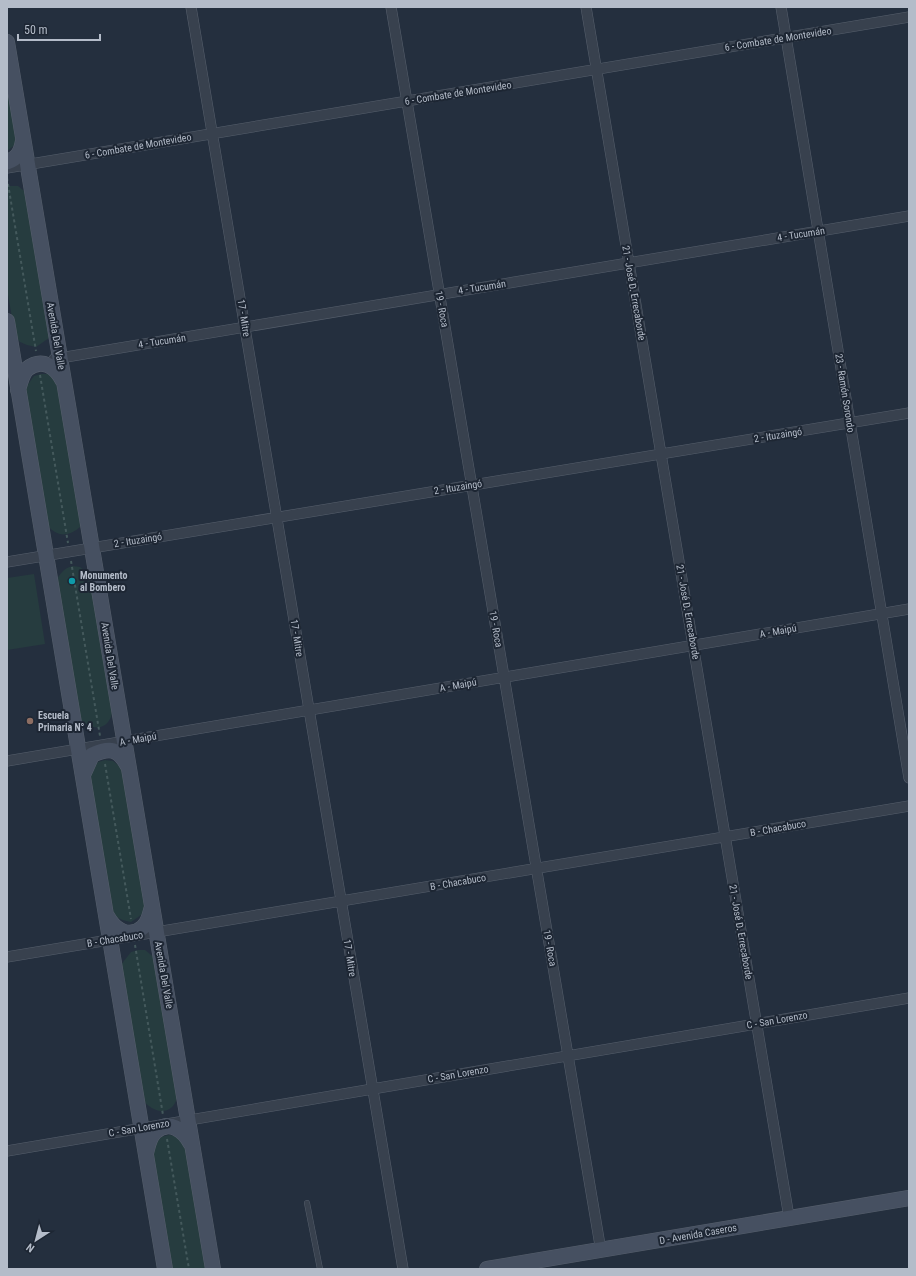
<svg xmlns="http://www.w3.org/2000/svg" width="916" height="1276" viewBox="0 0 916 1276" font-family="'Roboto Condensed',sans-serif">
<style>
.green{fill:#263c3f}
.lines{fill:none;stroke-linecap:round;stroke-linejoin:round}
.lane-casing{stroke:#565f6c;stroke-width:6}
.street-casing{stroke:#565f6c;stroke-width:11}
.secondary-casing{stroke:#565f6c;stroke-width:16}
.path{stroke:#44595c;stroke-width:2;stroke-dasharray:3 3;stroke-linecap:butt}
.lane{stroke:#38414e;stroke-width:5}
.street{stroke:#38414e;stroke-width:10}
.secondary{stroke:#465061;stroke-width:15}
.culture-dot{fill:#0f9aa8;stroke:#1d2633;stroke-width:1.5}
.education-dot{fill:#8d6e63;stroke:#1d2633;stroke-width:1.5}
.labels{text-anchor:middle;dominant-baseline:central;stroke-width:4;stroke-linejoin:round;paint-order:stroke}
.street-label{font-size:10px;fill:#b4bcc9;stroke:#1d2633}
.poi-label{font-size:10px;font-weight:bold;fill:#b4bcc9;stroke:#1d2633;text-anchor:start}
</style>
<rect width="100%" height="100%" fill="#242f3e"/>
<path class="green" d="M7,70L16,144L7,151Z
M7,186H18L28,194L50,328L49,338L36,347L27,345L20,342L15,335L7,289Z
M41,374H49L59,383L82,517L80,527C68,538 55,537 46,523L24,390L34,376Z
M73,566L80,567L91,575L113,709C110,732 90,733 77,715L55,583C60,574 63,568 73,566Z
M34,574L45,644L7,650V578Z
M105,760L113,761L123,769L145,903L144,913L131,922C121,920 116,918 110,910L88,777L98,762Z
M138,950H145L156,959L178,1093C175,1116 155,1116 142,1099L120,966L131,952Z
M169,1135L176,1136L186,1144L207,1269H170L151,1151L161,1137Z"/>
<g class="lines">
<defs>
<path id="lane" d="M307,1203L320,1269"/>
<path id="street" d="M191,7L403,1269
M391,7L601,1251
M586,7L789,1217
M781,7L909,778
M7,168L909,17
M54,359L909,216
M7,562L909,413
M7,761L909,609
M7,957L909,806
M7,1151L909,998"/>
<path id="secondary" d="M7,42L213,1269
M7,162C18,158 21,152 23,141
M7,321L165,1269
M18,390C20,383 22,374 27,369C42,357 56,367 63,381
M83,775L92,755C110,747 118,748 128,766
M107,916C114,929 129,940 143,927C149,922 150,913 152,907
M146,1153C148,1146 149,1137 155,1132C169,1119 184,1130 191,1144
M487,1269L909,1198"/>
</defs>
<use href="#lane" class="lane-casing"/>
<use href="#street" class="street-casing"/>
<use href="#secondary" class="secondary-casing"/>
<path class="path" d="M7,178L36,351
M40,375L68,543
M71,561L100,736
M105,764L131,919
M135,945L163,1115
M167,1139L189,1269"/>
<use href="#lane" class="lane"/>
<use href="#street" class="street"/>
<use href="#secondary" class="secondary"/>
</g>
<circle class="culture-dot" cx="72" cy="581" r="4"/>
<circle class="education-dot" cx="30" cy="721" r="4"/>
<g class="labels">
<g class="street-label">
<text transform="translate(778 39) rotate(-9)">6 - Combate de Montevideo</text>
<text transform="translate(458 93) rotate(-9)">6 - Combate de Montevideo</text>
<text transform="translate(138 146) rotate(-10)">6 - Combate de Montevideo</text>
<text transform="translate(801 234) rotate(-9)">4 - Tucumán</text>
<text transform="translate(482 287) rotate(-9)">4 - Tucumán</text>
<text transform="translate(634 293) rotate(80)">21 - José D. Errecaborde</text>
<text transform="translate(442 309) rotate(80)">19 - Roca</text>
<text transform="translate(244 318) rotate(81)">17 - Mitre</text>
<text transform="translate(56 336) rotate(80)">Avenida Del Valle</text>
<text transform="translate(162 341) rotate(-9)">4 - Tucumán</text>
<text transform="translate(845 393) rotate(81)">23 - Ramón Sorondo</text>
<text transform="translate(778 435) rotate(-9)">2 - Ituzaingó</text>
<text transform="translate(458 487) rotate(-9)">2 - Ituzaingó</text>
<text transform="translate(138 540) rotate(-9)">2 - Ituzaingó</text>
<text transform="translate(688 612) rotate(80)">21 - José D. Errecaborde</text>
<text transform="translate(496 629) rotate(80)">19 - Roca</text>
<text transform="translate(778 631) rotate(-10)">A - Maipú</text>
<text transform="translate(297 638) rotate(81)">17 - Mitre</text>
<text transform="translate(110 656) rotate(81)">Avenida Del Valle</text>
<text transform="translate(458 685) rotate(-10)">A - Maipú</text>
<text transform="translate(138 739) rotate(-10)">A - Maipú</text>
<text transform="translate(778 828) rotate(-10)">B - Chacabuco</text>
<text transform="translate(458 882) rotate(-10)">B - Chacabuco</text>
<text transform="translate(741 932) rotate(80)">21 - José D. Errecaborde</text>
<text transform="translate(115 939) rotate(-9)">B - Chacabuco</text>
<text transform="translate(550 948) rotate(80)">19 - Roca</text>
<text transform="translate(350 958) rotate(81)">17 - Mitre</text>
<text transform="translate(164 975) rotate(80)">Avenida Del Valle</text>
<text transform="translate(777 1020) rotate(-10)">C - San Lorenzo</text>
<text transform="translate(458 1074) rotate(-10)">C - San Lorenzo</text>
<text transform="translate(139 1128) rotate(-10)">C - San Lorenzo</text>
<text transform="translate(698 1234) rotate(-10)">D - Avenida Caseros</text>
</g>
<g class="poi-label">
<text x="80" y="575">Monumento<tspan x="80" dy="12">al Bombero</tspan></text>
<text x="38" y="715">Escuela<tspan x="38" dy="12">Primaria N° 4</tspan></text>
</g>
</g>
<rect width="916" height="1276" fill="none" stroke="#b4bcc9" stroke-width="16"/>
<g transform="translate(36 1240) rotate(216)" stroke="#1d2633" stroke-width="3" paint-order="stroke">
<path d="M0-3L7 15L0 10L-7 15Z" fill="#b4bcc9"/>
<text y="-6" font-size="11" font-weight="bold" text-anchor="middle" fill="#b4bcc9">N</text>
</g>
<path d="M18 34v6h82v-6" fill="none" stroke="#b4bcc9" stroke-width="2"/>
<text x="24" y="34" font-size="12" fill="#b4bcc9" stroke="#1d2633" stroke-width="3" paint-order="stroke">50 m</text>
</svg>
